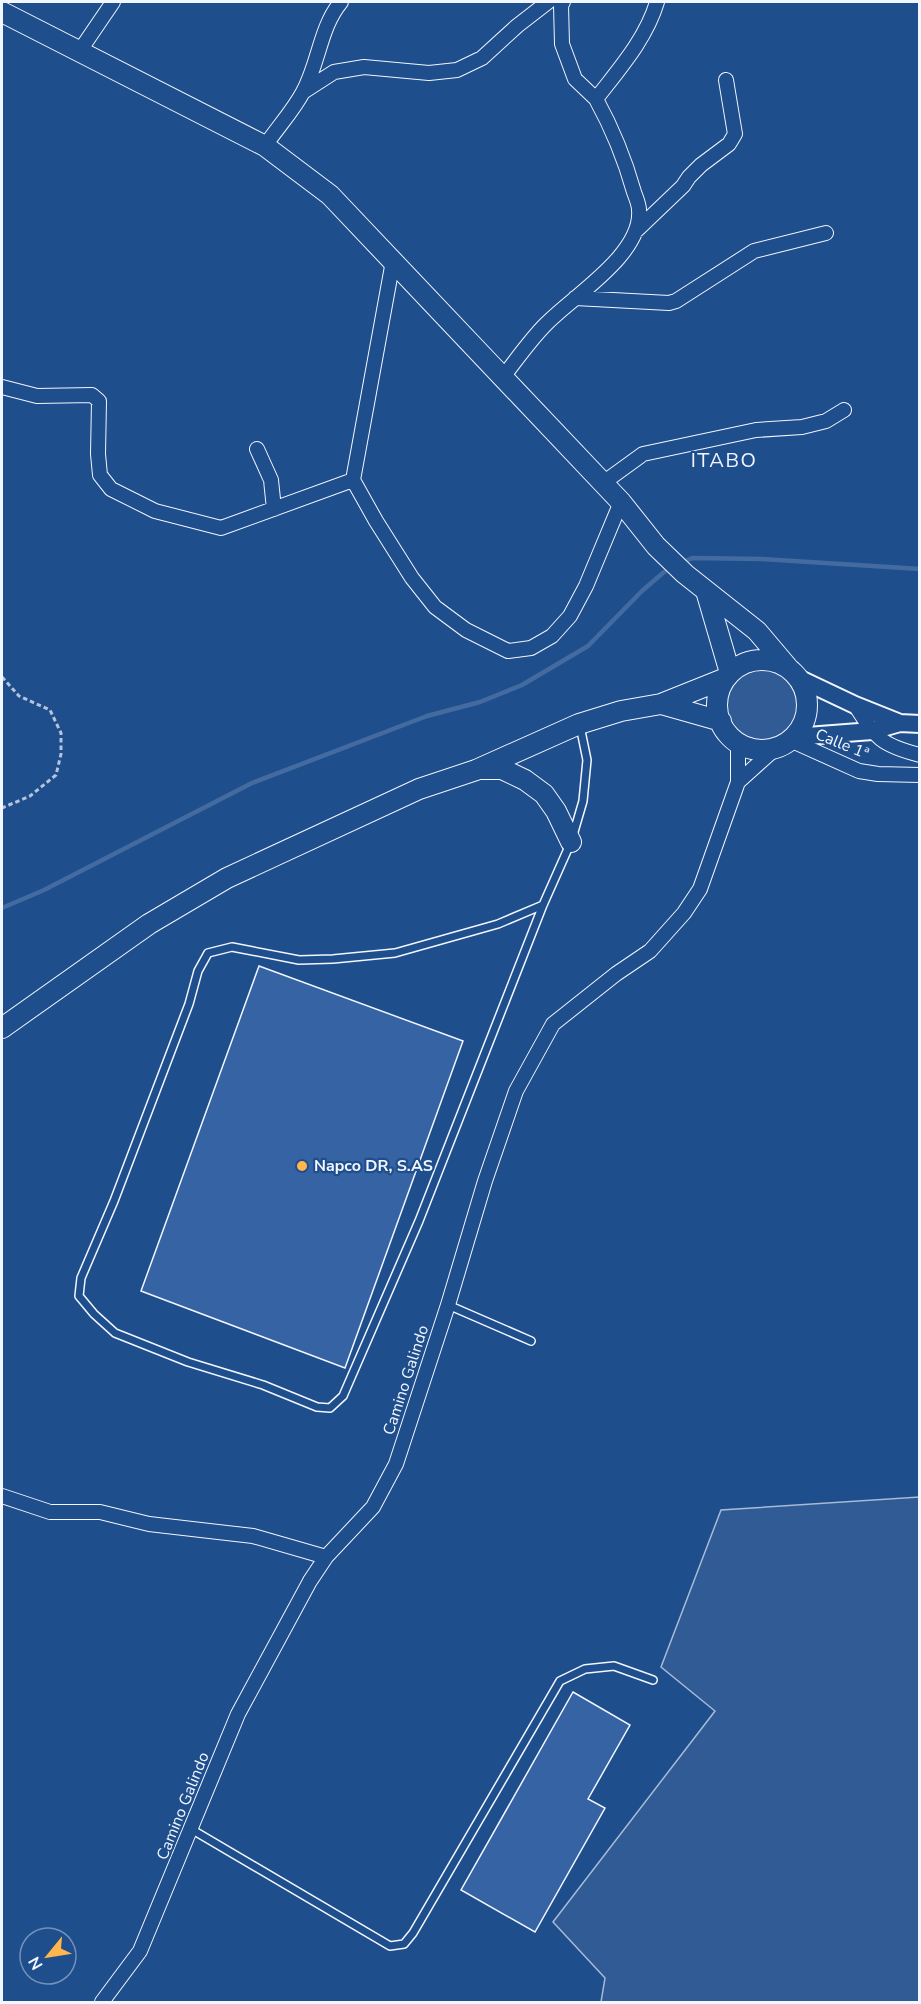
<svg xmlns="http://www.w3.org/2000/svg" width="921" height="2004" viewBox="0 0 921 2004" font-family="'Nunito Sans',sans-serif">
<style>
.built{fill:#305b95;stroke:#a8bbd7;stroke-width:1.5}
.lines{fill:none;stroke-linecap:round;stroke-linejoin:round}
.stream{stroke:#446ba0;stroke-width:4.5}
.building{fill:#3563a3;stroke:#f2f6ff;stroke-width:1.5}
.service-casing{stroke:#f2f6ff;stroke-width:10}
.minor-casing{stroke:#f2f6ff;stroke-width:16}
.tertiary-casing{stroke:#f2f6ff;stroke-width:20}
.secondary-casing{stroke:#f2f6ff;stroke-width:22}
.path{stroke:#b3c4dc;stroke-width:3;stroke-dasharray:4.5 3;stroke-linecap:butt}
.service{stroke:#1f4e8c;stroke-width:7}
.minor{stroke:#1f4e8c;stroke-width:14}
.tertiary{stroke:#1f4e8c;stroke-width:16}
.secondary{stroke:#1f4e8c;stroke-width:20}
.poi-dot{fill:#ffb74d;stroke:#1f4e8c;stroke-width:2}
.labels{text-anchor:middle;dominant-baseline:central;stroke-width:4.5;stroke-linejoin:round;paint-order:stroke}
.street-label{font-size:16px;fill:#f2f6ff;stroke:#1f4e8c}
.poi-label{font-size:16px;font-weight:bold;fill:#f2f6ff;stroke:#1f4e8c;text-anchor:start}
.quarter-label{font-size:20px;letter-spacing:1.5px;fill:#f2f6ff;stroke:#1f4e8c}
</style>
<rect width="100%" height="100%" fill="#1f4e8c"/>
<path class="built" d="M723 705a39 39 0 1 1 78 0a39 39 0 1 1-78 0Z
M919,1497V2002H601L605,1978L553,1922L715,1711L661,1667L721,1510Z"/>
<g class="lines">
<path class="stream" d="M682,563L692,558L762,559L920,569
M2,908L44,890L252,783L427,716L480,702L522,685L588,646L642,591L664,572L672,568"/>
</g>
<path class="building" d="M259,966L463,1041L345,1368L141,1291Z
M573,1692L630,1725L588,1799L605,1808L535,1932L461,1890Z"/>
<g class="lines">
<defs>
<path id="service" d="M543,905L498,924L395,953L333,959L299,960L232,947L208,953L198,971L189,1004L114,1201L81,1278L79,1296L94,1314L115,1333L188,1362L263,1385L317,1407L330,1408L343,1396L419,1221L543,905L571,842L583,801L587,760L580,726
M448,1305L531,1341
M191,1829L390,1946L404,1944L413,1933L560,1681L585,1669L614,1666L653,1680"/>
<path id="minor" d="M563,2L561,5L562,44L575,79L596,99
M79,52L113,2
M303,92L334,72L364,67L429,73L457,70L482,58L517,26L548,2
M265,146C277,128 293,111 303,92C319,63 320,27 341,2
M637,230L683,186L689,177L701,165L729,144L735,134L726,80
M393,261L353,480L376,521L412,578L435,607L466,630L508,651L531,648L552,636L570,616L586,586L621,502
M575,298L669,303L676,301L754,251L826,233
M503,377C517,359 530,340 546,324C573,296 643,254 639,210C639,204 636,198 634,192C625,160 612,128 596,99C619,69 646,39 657,2
M2,387L37,396L92,395L99,401L98,454L100,475L111,489L155,511L221,528L353,480
M257,449L271,480L274,509
M603,483L643,454L756,430L802,427L826,421L844,410
M855,705C876,738 880,745 920,755
M790,740L859,771L878,774L920,775
M738,782L777,747
M2,1496L50,1512H100L149,1524L253,1536L326,1557
M102,2002L140,1951L238,1714L310,1581L326,1557L373,1507L396,1464L448,1305L485,1181L516,1091L553,1024L616,974L650,951L684,913L700,889L738,782V742"/>
<path id="tertiary" d="M798,678L855,705L900,723
M796,735L807,736L872,731L900,723L920,724"/>
<path id="secondary" d="M2,12L265,146L330,195L621,502L656,546L685,574L757,631L790,670
M706,591L730,673
M717 705a45 45 0 1 1 90 0a45 45 0 1 1-90 0Z
M661,704L721,721
M481,769H502L525,780L544,794L556,811L571,842
M2,1028L149,924L227,878L419,789L476,770L579,724L621,711L661,704L726,678"/>
</defs>
<use href="#service" class="service-casing"/>
<use href="#minor" class="minor-casing"/>
<use href="#tertiary" class="tertiary-casing"/>
<use href="#secondary" class="secondary-casing"/>
<path class="path" d="M2,677L19,696L50,710L61,733V754L56,775L30,796L2,808"/>
<use href="#service" class="service"/>
<use href="#minor" class="minor"/>
<use href="#tertiary" class="tertiary"/>
<use href="#secondary" class="secondary"/>
</g>
<circle class="poi-dot" cx="302" cy="1166" r="6"/>
<g class="labels">
<g class="street-label">
<text transform="translate(842 744) rotate(22)">Calle 1ª</text>
<text transform="translate(406 1380) rotate(-72)">Camino Galindo</text>
<text transform="translate(183 1806) rotate(-68)">Camino Galindo</text>
</g>
<g class="poi-label">
<text x="314" y="1166">Napco DR, S.AS</text>
</g>
<g class="quarter-label">
<text x="724" y="460">ITABO</text>
</g>
</g>
<rect width="921" height="2004" fill="none" stroke="#f2f6ff" stroke-width="6"/>
<g transform="translate(48 1956) rotate(240)"><circle r="28" fill="#1f4e8c" stroke="#7391ba" stroke-width="1.5"/>
<path d="M0-4.5L10 22L0 15L-10 22Z" fill="#ffb74d"/>
<text y="-9" font-size="16" font-weight="bold" text-anchor="middle" fill="#f2f6ff">N</text>
</g>
</svg>
